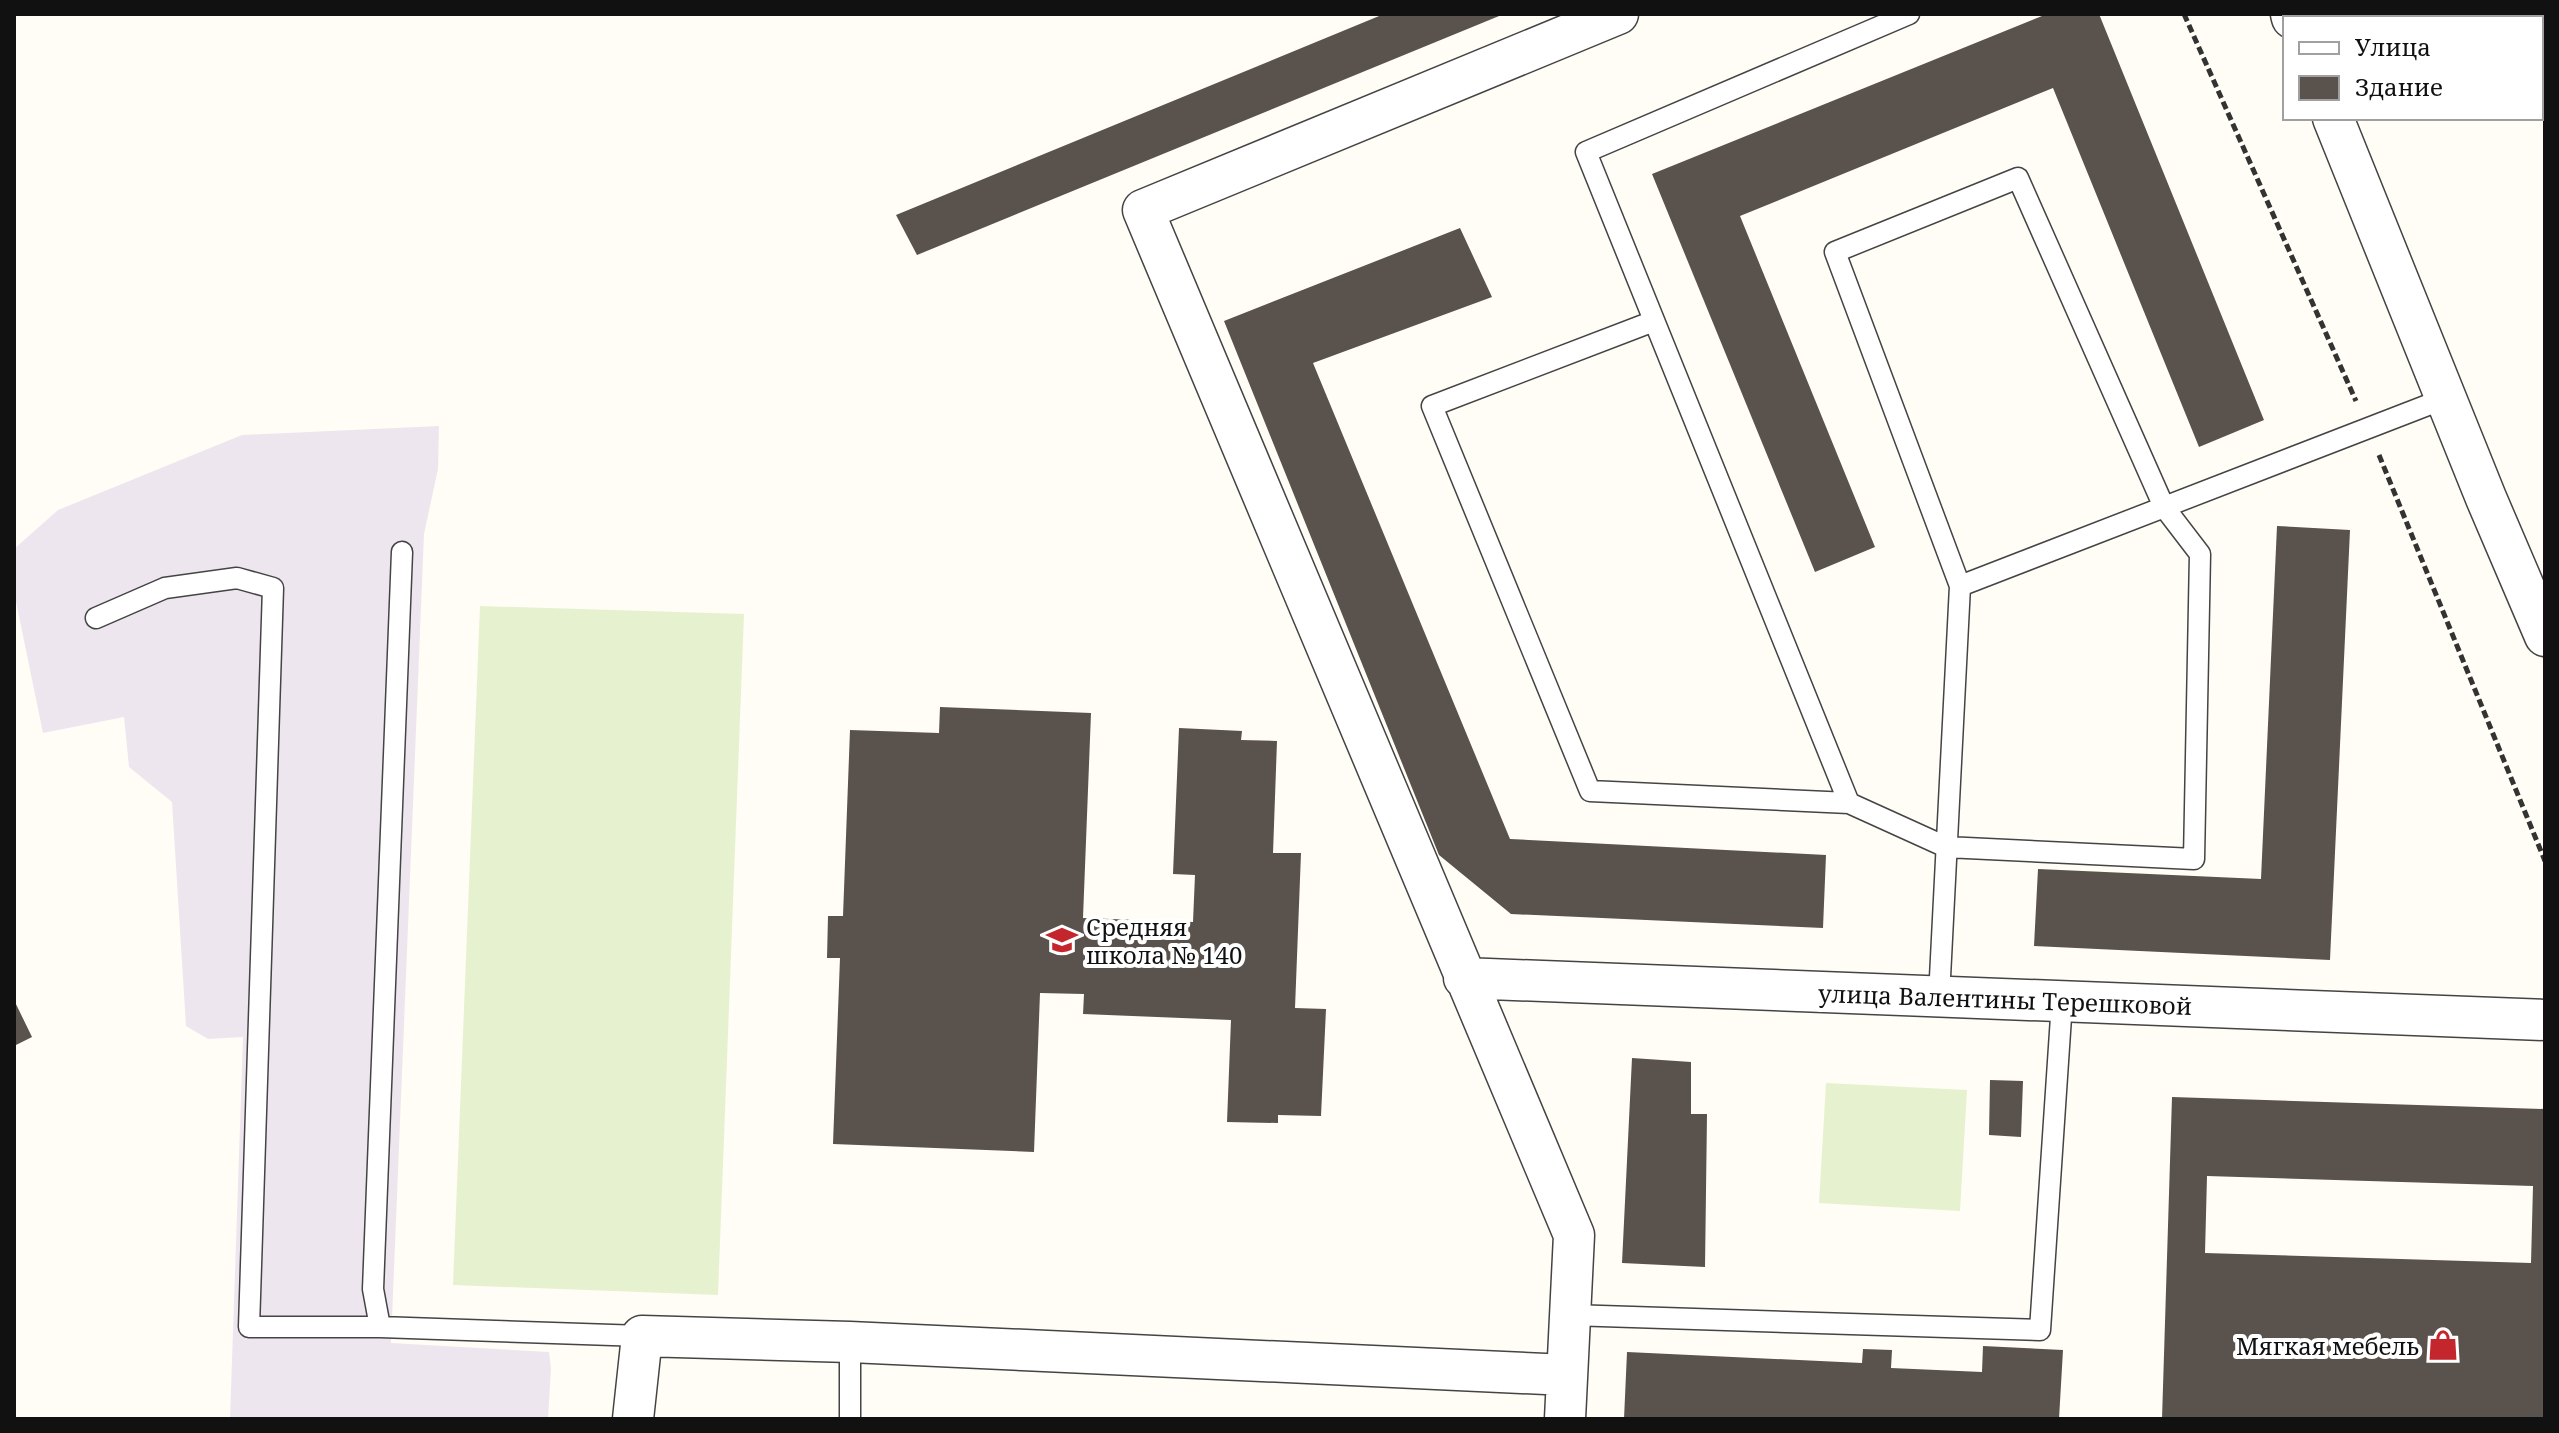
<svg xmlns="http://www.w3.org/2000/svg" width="2559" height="1433" viewBox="0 0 2559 1433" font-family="'Noto Serif',serif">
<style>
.industrial{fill:#eee6ef}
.pitch{fill:#e6f2cf}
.building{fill:#5a524d;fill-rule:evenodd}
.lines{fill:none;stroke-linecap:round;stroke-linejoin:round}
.service-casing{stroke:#444;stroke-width:23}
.minor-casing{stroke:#444;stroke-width:43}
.path{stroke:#333;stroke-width:5;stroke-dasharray:8 4;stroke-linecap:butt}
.service{stroke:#fff;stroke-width:20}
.minor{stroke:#fff;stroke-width:40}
.labels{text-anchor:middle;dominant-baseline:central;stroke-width:8;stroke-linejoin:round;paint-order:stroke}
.poi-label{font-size:24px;fill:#111;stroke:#fff;text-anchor:start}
.street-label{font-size:24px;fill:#111;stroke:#fff}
</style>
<rect width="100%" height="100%" fill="#fffdf5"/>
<path class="industrial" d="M439,426L438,469L424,534L391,1343L549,1352L551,1368L548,1419H230L243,1037L208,1039L186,1026L172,802L129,767L124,717L43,733L14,592V549L58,510L242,435Z"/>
<path class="pitch" d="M480,606L744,614L718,1295L453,1285Z
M1826,1083L1967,1090L1960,1211L1819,1203Z"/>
<path class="building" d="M1384,14H1504L917,255L896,215Z
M2047,14H2099L2264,420L2199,447L2053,88L1740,216L1875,547L1815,572L1652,174Z
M1460,228L1492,297L1313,363L1510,839L1826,855L1823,928L1511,914L1439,855L1224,321Z
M2277,526L2350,530L2330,960L2034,946L2038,869L2261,879Z
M940,707L1091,713L1083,918L1193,922L1195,875L1173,874L1179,728L1242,731L1241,740L1277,741L1273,853H1301L1295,1008L1326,1009L1321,1116L1278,1115V1123L1227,1122L1231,1020L1083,1014L1084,994L1040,993L1034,1152L833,1144L840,958H827L828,916H843L850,730L939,733Z
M14,1000L32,1037L14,1046Z
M1632,1058L1691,1062V1114H1707L1705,1267L1622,1263Z
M1990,1080L2023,1081L2021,1137L1989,1135Z
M2172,1097L2545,1109V1419H2162ZM2207,1176L2533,1186L2531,1263L2205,1253Z
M1983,1346L2063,1350L2059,1419H1624L1627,1352L1862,1363L1863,1349L1892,1350L1891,1368L1982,1372Z"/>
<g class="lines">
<defs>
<path id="service" d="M1654,321L1432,406L1590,791L1849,803L1946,847L2194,859L2200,554L2164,507L2018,178L1835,252L1960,586
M402,552L373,1289L380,1327L642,1336
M96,618L165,588L237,578L273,588L249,1327H380
M1849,803L1586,152L1909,14
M1939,997L1960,586L2446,398
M1570,1315L2040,1330L2062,1002
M850,1419V1342"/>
<path id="minor" d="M2291,14L2292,18
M2333,118L2486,498L2545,636
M1464,978L2545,1020
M633,1419L642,1336L850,1342L1567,1375
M1565,1419L1574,1235L1143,210L1618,14"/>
</defs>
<use href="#service" class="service-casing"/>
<use href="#minor" class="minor-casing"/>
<path class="path" d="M2184,14L2356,401
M2379,455L2545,861"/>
<use href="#service" class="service"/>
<use href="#minor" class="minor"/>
</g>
<defs>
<symbol id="school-bare" viewBox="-9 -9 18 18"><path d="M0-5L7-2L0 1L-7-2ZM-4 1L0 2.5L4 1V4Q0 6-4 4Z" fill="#c4262e" stroke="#fff" stroke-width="2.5" paint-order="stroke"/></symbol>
<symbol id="shop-bare" viewBox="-9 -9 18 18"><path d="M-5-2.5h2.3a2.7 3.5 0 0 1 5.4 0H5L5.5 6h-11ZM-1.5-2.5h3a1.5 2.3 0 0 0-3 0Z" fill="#c4262e" stroke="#fff" stroke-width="2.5" paint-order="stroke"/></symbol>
</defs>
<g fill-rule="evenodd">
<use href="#school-bare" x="1040" y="918" width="44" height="44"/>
<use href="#shop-bare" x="2421" y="1323" width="44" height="44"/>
</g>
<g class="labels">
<g class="poi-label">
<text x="1086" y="926">Средняя<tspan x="1086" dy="28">школа № 140</tspan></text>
<text x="2419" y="1345" text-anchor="end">Мягкая мебель</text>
</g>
<g class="street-label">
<text transform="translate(2005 999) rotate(2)">улица Валентины Терешковой</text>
</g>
</g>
<rect width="2559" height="1433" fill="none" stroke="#111111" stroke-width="32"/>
<rect x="2283" y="16" width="260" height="104" fill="#ffffff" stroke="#a0a0a0" stroke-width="2"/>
<rect x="2299" y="42" width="40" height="12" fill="#ffffff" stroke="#a0a0a0" stroke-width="2"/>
<text x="2355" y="56" font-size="24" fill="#111111">Улица</text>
<rect x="2299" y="76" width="40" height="24" fill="#5a524d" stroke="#a0a0a0" stroke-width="2"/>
<text x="2355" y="96" font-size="24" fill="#111111">Здание</text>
</svg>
